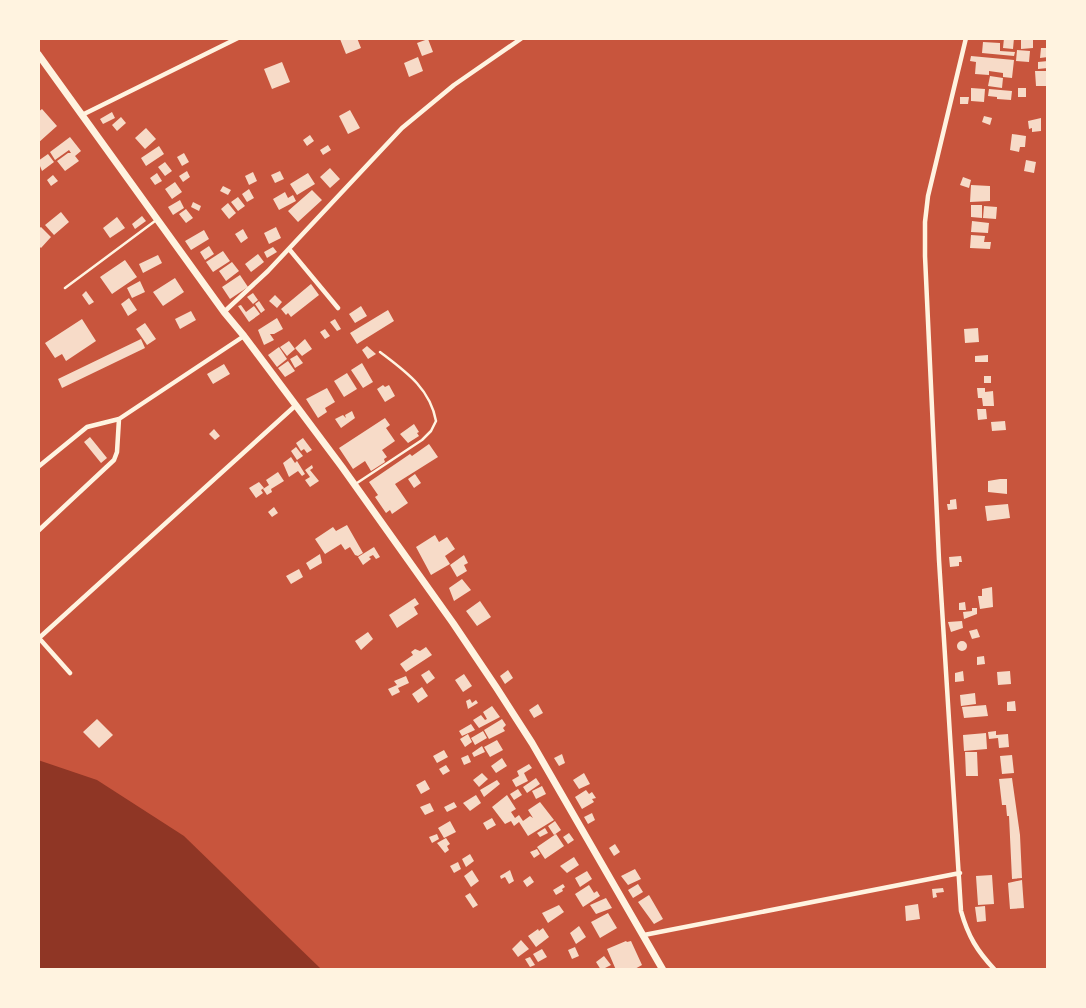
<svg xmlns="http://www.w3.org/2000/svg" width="1086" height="1008" viewBox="0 0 1086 1008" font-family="'Crimson Pro',serif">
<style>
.water{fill:#8f3625}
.building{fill:#f7dbc8}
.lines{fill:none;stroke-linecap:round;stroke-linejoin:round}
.service{stroke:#fff3e0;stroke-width:2.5}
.minor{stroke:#fff3e0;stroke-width:4.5}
.primary{stroke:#fff3e0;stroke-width:7}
</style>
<rect width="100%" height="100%" fill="#c8553d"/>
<path class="water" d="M38,760L97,780L184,836L321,969H39Z"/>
<path class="building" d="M357,38L361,48L346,54L340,39Z
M1004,38H1014L1013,49L1003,48Z
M1021,38H1033V48L1021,49Z
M428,39L433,52L422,56L417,43Z
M983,42L1000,43V51L1015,52L1014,56L982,53Z
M1041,48H1048V57L1040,58Z
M1017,50L1030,51L1029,62L1016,61Z
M971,56L1014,60L1012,78L1003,77V73L989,71V75L975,74L976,62L970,61Z
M418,57L423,71L409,77L404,63Z
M1048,61V68L1038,69V62Z
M282,62L290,82L272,89L264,69Z
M1035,71H1047L1048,86H1036Z
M990,76L1003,78L1002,88L988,86Z
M971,88L985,89L984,102L971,101Z
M1018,88H1026V97H1018Z
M989,89L1012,91L1011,100L997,99V97L988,96Z
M960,97H969L968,104H960Z
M42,109L57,126L38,143V112Z
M350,110L360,128L348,134L339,116Z
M112,112L115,118L103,124L100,119Z
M984,116L992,118L990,125L982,122Z
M121,117L126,123L117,131L112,125Z
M1041,118V131L1032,132V128L1029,129L1028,121Z
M146,128L156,139L145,149L135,138Z
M1012,134L1026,136L1025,147H1020L1019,152L1010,150Z
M310,135L314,141L307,146L303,140Z
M70,137L81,151L75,156L79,161L65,171L57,161L68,153H71L69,150L55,160L50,152Z
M328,145L331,150L323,155L320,150Z
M159,146L164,154L146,166L141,158Z
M184,153L189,162L182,166L177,157Z
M48,154L54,162L42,171L38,161Z
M1026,160L1036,162L1034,173L1024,171Z
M165,162L172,171L165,176L158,167Z
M330,168L340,179L330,188L320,177Z
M187,171L190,177L183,182L179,176Z
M280,171L284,179L275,183L271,175Z
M253,172L257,181L249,185L245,176Z
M157,173L162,181L155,185L150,178Z
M308,173L315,184L297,195L290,184Z
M53,175L58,181L51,186L47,180Z
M963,177L971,180L969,188L960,185Z
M175,182L182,192L172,199L165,189Z
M971,185L990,186V201L970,202Z
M223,186L231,190L228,195L220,191Z
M249,189L254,198L247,202L242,194Z
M312,190L322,200L298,222L288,211Z
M285,192L288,198L293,195L296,201L279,210L273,199Z
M238,197L245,206L238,211L231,202Z
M180,200L184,208L173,215L168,207Z
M193,202L201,206L199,211L191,207Z
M228,203L236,213L229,219L221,209Z
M971,205H982V218L971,217Z
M984,206L997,207L996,219L983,218Z
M186,209L193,218L186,223L179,214Z
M61,212L69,222L54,235L45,225Z
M142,216L146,221L135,229L132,224Z
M117,217L125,228L110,238L103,228Z
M972,221L989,223L988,233L971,232Z
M41,227L51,237L41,248L38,245V229Z
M276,227L281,238L269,244L264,233Z
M243,229L248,238L241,243L235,234Z
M204,230L209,239L191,250L185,241Z
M971,235L985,236L984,242H991L990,249L970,248Z
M209,246L214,254L205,260L200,252Z
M273,247L277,252L267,258L264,252Z
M223,251L230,261L213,272L206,262Z
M258,254L264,262L251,272L245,264Z
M158,255L162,263L143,273L139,264Z
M125,260L137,277L112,294L100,277Z
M232,262L239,271L226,281L219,271Z
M240,275L248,287L230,299L222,287Z
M175,278L184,292L163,306L153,292Z
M140,281L145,292L132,298L127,288Z
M311,284L319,295L291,317L288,313L286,315L281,309Z
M86,291L94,302L89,305L82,295Z
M253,293L258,300L253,304L247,297Z
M275,295L282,302L277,308L269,301Z
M129,298L137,310L128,316L121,304Z
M259,301L265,310L261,313L255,304Z
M241,305L246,312L254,306L260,314L249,322L238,306Z
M361,306L367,316L355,323L349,314Z
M388,310L394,321L357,344L350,333Z
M191,311L196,320L180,329L175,319Z
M277,318L283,329L274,334H270L274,340L264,345L258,330Z
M82,319L96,341L66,361L62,354L55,358L45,343Z
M335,319L341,329L337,331L330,322Z
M145,323L156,339L147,345L136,329Z
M978,328L979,342L965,343L964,329Z
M325,329L330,336L325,339L320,332Z
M141,339L145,348L62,388L58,379Z
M305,339L312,349L302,356L295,348Z
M289,341L295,349L287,356L280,347Z
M367,346L376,354L368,359L362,350Z
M279,347L287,359L277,367L268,355Z
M297,355L303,363L295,368L290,359Z
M988,355V362H975V356Z
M288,361L295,371L285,377L278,368Z
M362,363L373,382L363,388L351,370Z
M224,364L230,374L213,384L207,374Z
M347,373L357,389L344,397L334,381Z
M984,376H991V383H984Z
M383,385L385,387L389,385L395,396L385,402L377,389Z
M327,388L335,402L325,408L327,412L318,418L306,399Z
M977,388H985V392L993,391L994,406H983L982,398H978Z
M977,409H986L987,419L978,420Z
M352,411L355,418L341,428L335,419L343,415L346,418L345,415Z
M385,418L390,425L386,428L395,441L382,450L387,457L384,459L385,462L371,471L365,461L353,469L339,448Z
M1005,421L1006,430L992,431L991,422Z
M414,424L419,432L417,433L419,436L408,443L400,434Z
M214,429L220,436L215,440L209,434Z
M90,437L107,458L101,463L84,442Z
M303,438L312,450L307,453L304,449L301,451L296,443Z
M429,444L438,457L395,484L408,503L392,514L390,510L386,513L375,497L378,495L369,482L410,454L412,456Z
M296,447L303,456L297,460L291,451Z
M291,457L295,463L297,461L305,474L302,476L298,471L289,477L283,463Z
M312,465L313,468L310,470L319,481L310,487L305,480L310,477L305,470Z
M278,472L284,481L271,489L272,492L267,495L263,489L269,485L266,480Z
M415,474L421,483L414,488L408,479Z
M1000,479H1007V494L988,492V481Z
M259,482L264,488L261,490L263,493L256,498L249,488Z
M956,499L957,509L948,510L947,504H950V500Z
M1008,504L1010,518L987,521L985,506Z
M274,507L278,513L272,517L268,512Z
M347,525L363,553L358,556L355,555L350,547L345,550L341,544L325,554L315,539L333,527L336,531Z
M435,535L439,542L447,537L455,549L445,556L450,564L431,575L416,547Z
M374,547L380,557L376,559L373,555L369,557L371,559L363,565L358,557Z
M320,554L322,563L310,570L306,563Z
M464,555L468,563L464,565L467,571L457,577L450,565Z
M961,556L962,562H959V566L950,567L949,557Z
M299,569L303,577L291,584L286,576Z
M462,579L471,590L454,601L449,588Z
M992,587L993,607L980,609L978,596H982V589Z
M415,598L419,604L414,607L418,614L397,628L389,615Z
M480,601L491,617L477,626L466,611Z
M965,602L966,610H959V603Z
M972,608H977V614L964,619L963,612L972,611Z
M962,621L963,628L951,632L948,622Z
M977,629L980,637L972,639L969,631Z
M368,632L373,639L361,650L355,641Z
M957 646a5 5 0 1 1 10 0a5 5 0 1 1-10 0Z
M426,647L432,655L406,672L400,664L413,655L411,652L415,649L420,651Z
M984,656L985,664L977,665V657Z
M429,670L435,678L427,684L421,675Z
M508,670L513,678L505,684L500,676Z
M963,671L964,681L955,682V673Z
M1010,671L1011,684L998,685L997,672Z
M464,674L472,686L463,692L455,680Z
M406,676L409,683L398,688L400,692L392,696L388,689L397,685L394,681Z
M422,687L428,696L418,703L412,694Z
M975,693L976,704L961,706L960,695Z
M470,699L472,703L476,700L478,703L468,709L466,701Z
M1015,701L1016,711H1007V702Z
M538,704L543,713L534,718L529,710Z
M986,705L988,716L964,718L962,707Z
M492,706L500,717L479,728L473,720L481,715L485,720L487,719L483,712Z
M97,719L113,735L99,748L83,732Z
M502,719L506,725L503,728L505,731L489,739L484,730Z
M471,724L475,730L462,736L459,731Z
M483,731L487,738L475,745L471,738Z
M996,731V735L1008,734L1009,747L999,748L998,738L989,739L988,732Z
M986,733L987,749L964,751L963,735Z
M468,734L472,742L465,747L460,739Z
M497,740L503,750L490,757L484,747Z
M482,746L485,752L474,757L472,753Z
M444,750L448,757L437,763L433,756Z
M965,752H977L978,776H966Z
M562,754L565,763L559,766L554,758Z
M468,755L471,762L464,765L461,758Z
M1012,755L1014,773L1002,774L1000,756Z
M502,758L507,766L496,773L491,766Z
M529,764L532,768L524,773L528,781L516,787L512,780L519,776L517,771Z
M446,765L450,771L443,775L439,769Z
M482,773L488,779L479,787L473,780Z
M584,773L590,784L579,789L573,780Z
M536,778L540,784L527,793L523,787Z
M1012,778L1020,835L1022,878L1012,879L1009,816H1007L1006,805H1002L999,779Z
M425,780L430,789L421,794L416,785Z
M497,780L500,784L484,797L480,790Z
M542,786L546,794L536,799L532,791Z
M518,789L522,795L514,800L510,794Z
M586,790L589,794L592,792L596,798L592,799L594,802L582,809L575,797Z
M476,795L481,803L470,811L463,803Z
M507,795L516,809L511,812L515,818L519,815L523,821L530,816L533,818L528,810L540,802L554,820L528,836L519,822L514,826L511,821L505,824L492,807Z
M454,802L457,807L447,812L444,807Z
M430,803L434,811L425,815L420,807Z
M592,813L595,820L588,824L584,817Z
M492,818L496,825L487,830L483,823Z
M450,821L456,832L444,838L438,828Z
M555,821L561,830L554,835L548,826Z
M545,828L548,833L540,837L537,833Z
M569,833L574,840L568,844L563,837Z
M437,834L439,839L432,843L429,837Z
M556,834L564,846L545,859L537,847Z
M446,838L450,844L447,846L449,850L445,853L437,843Z
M615,844L620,852L614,856L609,848Z
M537,849L540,854L534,858L530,852Z
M470,854L474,861L466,867L462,859Z
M574,857L579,865L567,873L560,866Z
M458,862L461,869L454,873L450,866Z
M635,869L641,879L628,885L621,876Z
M472,870L479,881L471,887L464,876Z
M510,870L514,881L509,884L505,877L501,879L500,876Z
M587,871L592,879L580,887L575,878Z
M992,875L994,904L978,905L976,876Z
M530,876L534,882L527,887L523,881Z
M1022,880L1024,908L1010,909L1008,883Z
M563,884L565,887L562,889L563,891L556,895L553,890Z
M638,884L643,892L633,898L628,890Z
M589,885L594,893L597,891L600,896L583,907L575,894Z
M943,888L944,892L936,893L937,897L933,898L932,889Z
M470,893L478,905L473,908L465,896Z
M649,895L663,919L654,924L638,902Z
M606,898L612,908L596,914L590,905Z
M918,904L920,919L906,921L905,906Z
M559,905L564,912L548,923L542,913Z
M985,906L986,921L977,922L975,907Z
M608,913L617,928L600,938L591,922Z
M579,926L586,937L576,944L570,933Z
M543,928L549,937L536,947L528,936L538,929L539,931Z
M521,940L529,949L518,957L512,949Z
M626,941L627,942L631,941L642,965L633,970H616L607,949Z
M575,947L579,956L572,959L568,950Z
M542,949L547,957L538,962L533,954Z
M604,956L611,965L601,970L596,962Z
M530,957L535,965L530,967L525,959Z"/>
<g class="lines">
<path class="service" d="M65,288L155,221
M357,483L422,440L431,431L436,421C430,388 405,371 380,352"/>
<path class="minor" d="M966,38L928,196L925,222V256L939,560L961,911C968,936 977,951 995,970
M82,115L238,38
M289,249L338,308
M224,312L268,271L402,128L454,85L522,38
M38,467L87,427L119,419L244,336
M38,531L114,460L117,452L119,419
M38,637L70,673
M39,638L295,406
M644,935L960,873"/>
<path class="primary" d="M38,54L224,312L244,336L342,467L453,623L496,687L532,743L663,970"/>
</g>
<rect width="1086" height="1008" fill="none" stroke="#fff3e0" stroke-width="80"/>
</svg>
